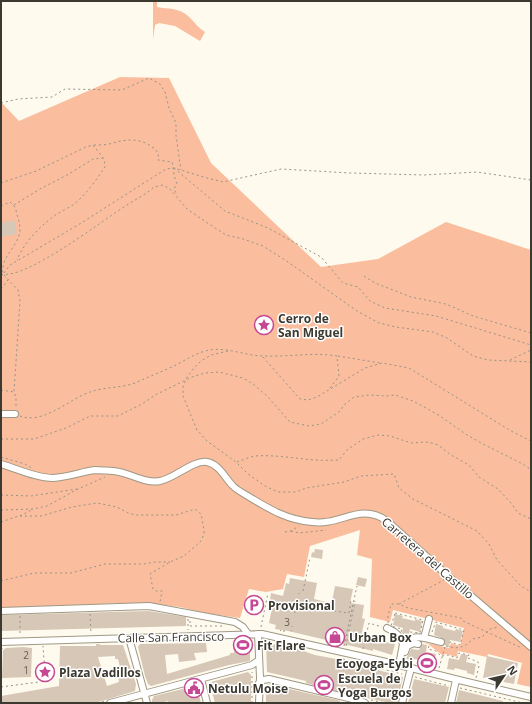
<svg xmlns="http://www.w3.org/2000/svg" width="532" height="704" viewBox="0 0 532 704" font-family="'Open Sans',sans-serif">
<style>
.green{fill:#fabd9d}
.building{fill:#d7c7b6;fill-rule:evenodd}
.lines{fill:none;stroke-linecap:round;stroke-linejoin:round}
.minor-casing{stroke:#9f9884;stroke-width:8}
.path{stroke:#979389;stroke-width:1;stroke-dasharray:2 3;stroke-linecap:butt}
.minor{stroke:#fff;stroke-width:6}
.labels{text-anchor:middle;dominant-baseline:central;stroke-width:3;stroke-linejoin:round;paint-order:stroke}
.number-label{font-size:10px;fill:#635c52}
.poi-label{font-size:12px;font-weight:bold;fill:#3c3931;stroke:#fff;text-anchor:start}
.street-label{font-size:12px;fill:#3c3931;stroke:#fff}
</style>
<rect width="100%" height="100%" fill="#fefaed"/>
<path class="green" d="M153,1H157V7C168,9 180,8 188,16C194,21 198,28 205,32L200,41L175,26L159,23L155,25L153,39Z
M120,77L169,78L211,163L321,267L378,259L446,222L531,250V687L517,684L522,663L488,654L487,657L458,651L457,657L446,654L442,655L428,644L418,641L449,648L451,643L460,646L464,628L393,610L390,622L370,617L372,559L357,555L360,530L310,546L304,577L287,574L283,589L266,592L249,589L240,618L205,613L180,607L155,604L125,603L1,608V102L19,121Z"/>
<path class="building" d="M14,220L17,234L1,237V223Z
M315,549L323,550L322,559L311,557L312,552L314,553Z
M358,577L367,579L365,587L356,585Z
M290,578L317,583L314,599L326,602H332L335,586L353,589L350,603L364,605L362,618L365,619L361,636L378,640L380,634L386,636L385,642L395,644L392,655L373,649V651L288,631L275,629L276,625L269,623L272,608L269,607L271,593L283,596L286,583L289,584Z
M149,611L186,617V626L1,631V615Z
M395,614L403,616L402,618L415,621V619L422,621L420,632L410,629L409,635H404L402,633L403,628L393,625Z
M436,624L443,626V628L455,631L456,629L463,631L460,642L450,640L449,646L444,645L445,641L444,639L434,635Z
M233,642H251L252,649H250V661L229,665L151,686L148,684L145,676L138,647L140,644L206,643L207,652L194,653L196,660L179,662L178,654L165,655L167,674L230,655V653H234Z
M266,643L292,647L315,655L347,661L403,677L397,703H390L341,692L306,683V681L267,672Z
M96,644H100V645H123L136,684L135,691L95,703H1V696L59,686L60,646H96ZM115,656V659H118L122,675L118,676L119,682L107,686L98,657Z
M422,644L427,645L426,652L436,654L433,665L426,664V661L414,659L413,660L406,659L411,649L419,650Z
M23,647L32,648L31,677L2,678L3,650L6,648Z
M461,654L468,655L466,662L476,664L474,675L467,673V671L455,668L454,670L447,669L449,658L459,660Z
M487,656L518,663L514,684L483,678Z
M248,672L251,675V703H215L210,684L211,682Z
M414,679L449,687L445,703H408Z
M267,684L338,700L340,701V703H266V689Z
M195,686L197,687L201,703H168V701L161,703H152V700L154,696Z
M459,690L503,701V703H456Z"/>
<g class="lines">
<defs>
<path id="minor" d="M1,414H15
M1,464C18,469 36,478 53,478C68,477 81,472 95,470C101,470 108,471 113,471C129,472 144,484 160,481C175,478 193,460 207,462C219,464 225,478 233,486C238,491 245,494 251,498C271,510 288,520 312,522C341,526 360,502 387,521L456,583L531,647
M1,611L149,606L235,622L243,627L248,634
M387,628C394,631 401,636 403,644L399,665
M258,634L260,677L259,703
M129,638L147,703
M424,638L429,619
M1,642L262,634L395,664L463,681L531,697
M403,644C413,632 428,639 441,642
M405,652L407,646L414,643L418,644
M201,679L207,703
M259,683L263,680L269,679L361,701L365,703
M110,703L252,665L259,660
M402,703L411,668
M451,703L456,680"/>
</defs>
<use href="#minor" class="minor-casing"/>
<path class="path" d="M1,3L3,1
M1,103L18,99L52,97L65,89L122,90L149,78L160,84L165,92L169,108L176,123V136L181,170
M94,145C100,145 107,145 113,143C126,139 141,138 152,147C158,151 159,154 158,160L172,162C174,170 173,176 177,183L174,189L177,195
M174,168L225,211L268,228L321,257L343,283L358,287L370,301L385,308L436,316L531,345
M1,183L36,171L86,147L93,145L104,159L105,167C96,180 86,195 73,205C68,208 62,211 57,214C41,225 24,242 17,260
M14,205L40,189L69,174L93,159L103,158
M1,206L10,202C15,206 16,209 17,215C19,220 20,225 20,231C18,247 0,257 3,274
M1,274C25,280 99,223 121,209C132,201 144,196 154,187L163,185L170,189L187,209L209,224L226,235L243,239L263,246L288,262L357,311L379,323L396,327L433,332L447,338L473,356L488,360L531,362
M4,275L18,290L20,301L14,392L16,398V408
M364,276L375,283L411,297L446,304L473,316L531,333
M1,277L10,265L78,225L166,169L174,168L207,178L223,182L281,169L350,173L424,175L477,172L531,180
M1,289L8,280
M228,351L211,355L201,361L194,368L187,377L183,387V396L197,430L207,441L236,462L248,474L265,486L278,492H296L306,488L344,482L361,476L394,474L399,488L413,499L477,531L489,544L497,560L521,586L531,592
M338,356L380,363
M263,357L300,399L308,400L317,397L365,368L382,363L409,368L511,431L531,441
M510,360L531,350
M1,390L14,392
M20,416C43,425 69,399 90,392C104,387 121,388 135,383C148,377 161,372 174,366C186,360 197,352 210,350C228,347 246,356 264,356C289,357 313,352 337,356L339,376L330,388
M1,439H34L66,428L90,416H118L142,404L157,394L192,377L205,373L219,372L243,378L253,384L267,396L290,422L309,426L321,424L330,418L340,411L344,405L354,397L369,395L387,396L395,395L413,401L426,408L440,416L467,435L485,445L523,464L531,470
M1,457L25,464L32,468
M237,462C243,460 249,457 255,456C282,454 308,462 335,460H339L347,450L363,439L378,435L390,436L411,443L425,442L432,443L438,445L451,455L469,465L479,477L498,489L511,503L518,513L531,519
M1,495L31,496L77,489
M1,510L33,509L47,506L78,489L105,477
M20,516L33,509
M1,522L19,516H41L72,507L97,503L117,507L128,513L136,515H176L195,509L201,514L204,530V534L201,541L184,556L170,562L150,574L153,589L156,591H162L160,602
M291,531L299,533L326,530
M285,532L291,531L299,526
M1,581L34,573H71L105,564H144L155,562H170
M303,591L310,558
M299,594V593
M297,600L298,598
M399,604L444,580
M296,606V605
M334,611L349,613
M295,613V611
M349,613L351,600
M395,613L423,620L420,633L410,632L409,637L400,635L402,629L391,626Z
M90,614L91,633
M20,616V635
M188,619V630
M190,621V626H223
M388,623V616L391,604H399L408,608L461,618L463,621L522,648
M261,627L268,593
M292,627V626
M280,630L281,631
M283,631H285
M291,631V630
M432,632L436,622L464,630L460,645L450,642L449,647
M344,646L357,586
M346,646L355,601
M429,646L428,649L436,651L441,656
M446,646L455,648L461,647L466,645L473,639L482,637L490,629L498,627
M363,649L369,623L382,627
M442,656L448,655L457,658L459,653L469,655L468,658
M468,658L478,662L479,666L476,678
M1,659L2,648
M343,659L402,674
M439,668L445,647
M415,677L449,686
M1,687L39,682L45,674L43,646
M460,688L523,703
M371,700L385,703
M97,703L105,701
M252,703V672"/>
<use href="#minor" class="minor"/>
</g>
<defs>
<symbol id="sight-ring" viewBox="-11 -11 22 22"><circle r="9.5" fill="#fff" stroke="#c64793" stroke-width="1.5"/><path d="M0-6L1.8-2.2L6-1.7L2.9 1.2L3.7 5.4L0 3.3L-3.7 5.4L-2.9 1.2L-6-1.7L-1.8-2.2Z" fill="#c64793"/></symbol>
<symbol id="parking-ring" viewBox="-11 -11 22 22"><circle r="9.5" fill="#fff" stroke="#c64793" stroke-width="1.5"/><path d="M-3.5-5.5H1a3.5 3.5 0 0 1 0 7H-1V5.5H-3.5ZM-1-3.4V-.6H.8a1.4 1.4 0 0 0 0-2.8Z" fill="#c64793"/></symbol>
<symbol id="shop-ring" viewBox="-11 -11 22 22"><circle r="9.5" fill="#fff" stroke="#c64793" stroke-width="1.5"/><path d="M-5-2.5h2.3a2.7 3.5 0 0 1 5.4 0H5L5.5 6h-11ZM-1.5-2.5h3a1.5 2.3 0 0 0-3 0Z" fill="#c64793"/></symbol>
<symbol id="stadium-ring" viewBox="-11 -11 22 22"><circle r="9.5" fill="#fff" stroke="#c64793" stroke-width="1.5"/><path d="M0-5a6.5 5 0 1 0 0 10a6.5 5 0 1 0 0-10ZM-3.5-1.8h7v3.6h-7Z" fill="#c64793"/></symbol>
<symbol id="civic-ring" viewBox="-11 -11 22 22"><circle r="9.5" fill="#fff" stroke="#c64793" stroke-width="1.5"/><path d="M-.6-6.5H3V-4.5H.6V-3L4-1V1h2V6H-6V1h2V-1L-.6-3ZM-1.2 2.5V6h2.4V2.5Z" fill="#c64793"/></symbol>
</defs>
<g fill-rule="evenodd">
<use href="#sight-ring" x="253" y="314" width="22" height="22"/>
<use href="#parking-ring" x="243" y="594" width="22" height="22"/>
<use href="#shop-ring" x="324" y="626" width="22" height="22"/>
<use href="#stadium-ring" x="232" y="634" width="22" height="22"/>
<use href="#stadium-ring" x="416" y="652" width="22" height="22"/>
<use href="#sight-ring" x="34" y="661" width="22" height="22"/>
<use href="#stadium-ring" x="313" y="674" width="22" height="22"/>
<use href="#civic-ring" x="183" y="677" width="22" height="22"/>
</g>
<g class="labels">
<g class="number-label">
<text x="287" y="622">3</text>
<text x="26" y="655">2</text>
<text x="26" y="670">1</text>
</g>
<g class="poi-label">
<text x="278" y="318">Cerro de<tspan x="278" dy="14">San Miguel</tspan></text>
<text x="268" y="605">Provisional</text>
<text x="349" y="637">Urban Box</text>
<text x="257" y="645">Fit Flare</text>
<text x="413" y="663" text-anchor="end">Ecoyoga-Eybi</text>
<text x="59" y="672">Plaza Vadillos</text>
<text x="338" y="678">Escuela de<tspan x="338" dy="14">Yoga Burgos</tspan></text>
<text x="208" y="688">Netulu Moise</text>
</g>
<g class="street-label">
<text transform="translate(428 558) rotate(41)">Carretera del Castillo</text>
<text transform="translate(171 637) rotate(-1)">Calle San Francisco</text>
</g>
</g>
<rect width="532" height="704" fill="none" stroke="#3c3931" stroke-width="4"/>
<g transform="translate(504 676) rotate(56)" stroke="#ffffff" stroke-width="3" paint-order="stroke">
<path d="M0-3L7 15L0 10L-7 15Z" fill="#3c3931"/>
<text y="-6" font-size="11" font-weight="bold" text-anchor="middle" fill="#3c3931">N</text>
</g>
</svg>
